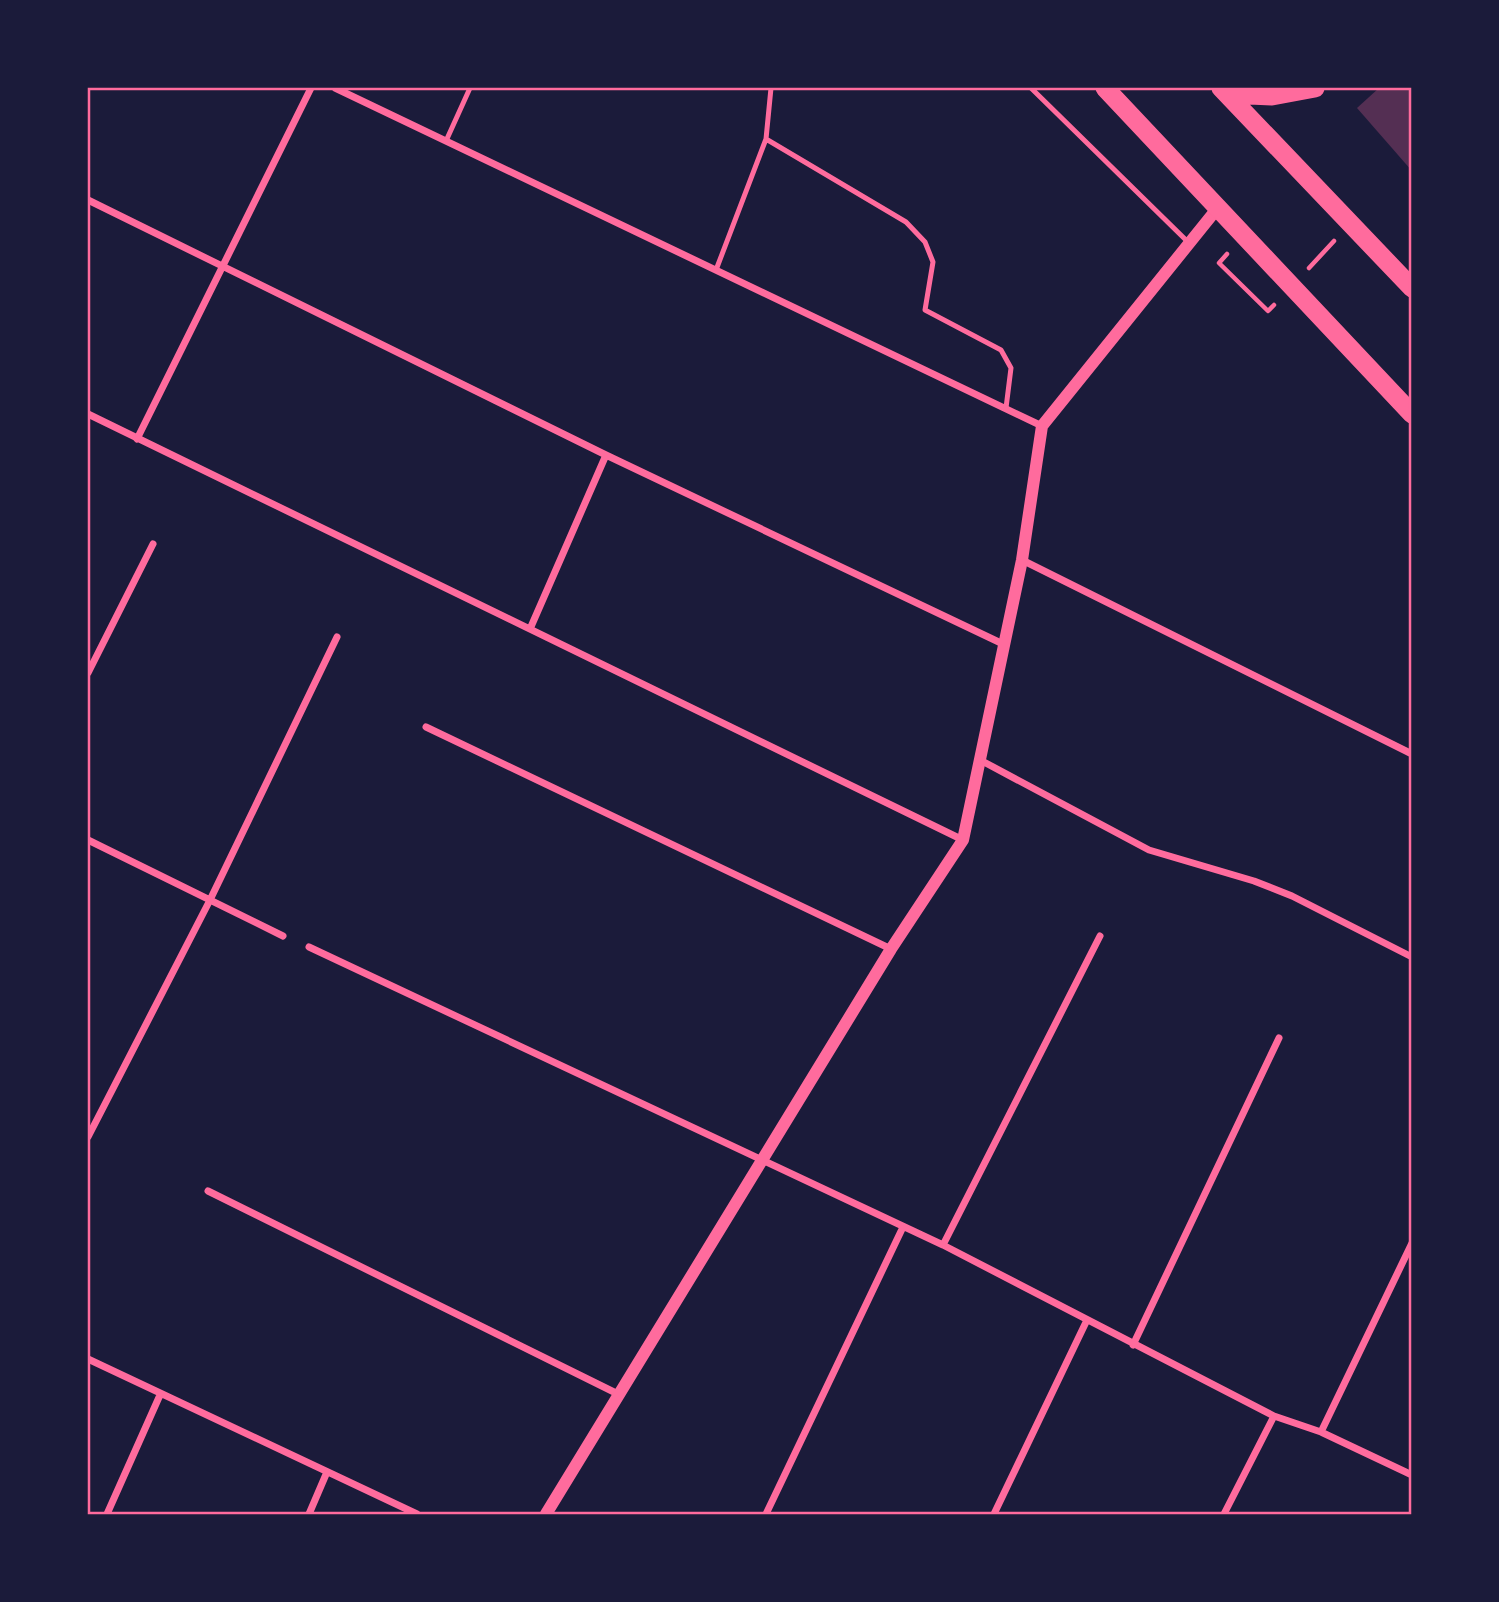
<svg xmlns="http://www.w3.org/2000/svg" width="1499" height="1602" viewBox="0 0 1499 1602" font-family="Quicksand,sans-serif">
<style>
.building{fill:#542f53}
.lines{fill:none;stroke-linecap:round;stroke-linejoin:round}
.path{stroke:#ff6b9d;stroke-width:4.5}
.service{stroke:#ff6b9d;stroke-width:5}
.minor{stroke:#ff6b9d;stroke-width:7}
.tertiary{stroke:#ff6b9d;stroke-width:12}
.trunk{stroke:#ff6b9d;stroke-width:19}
.neatline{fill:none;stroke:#ff6b9d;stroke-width:2.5}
</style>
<rect width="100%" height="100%" fill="#1b1b3a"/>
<path class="building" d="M1379,88H1412V171L1357,108Z"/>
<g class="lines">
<path class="path" d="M1227,254L1219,263L1268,311L1274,305
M1309,268L1334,241"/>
<path class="service" d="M1031,88L1190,244
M766,139L906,222L925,242L933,262L925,310L1001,350L1011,368L1006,408
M446,141L470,88
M716,270L766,139L771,88"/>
<path class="minor" d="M335,88L1042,426
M88,200L606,455L1003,644
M88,414L963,840
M137,439L311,88
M1022,560L1412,754
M530,629L606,455
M88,673L153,544
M426,727L891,949
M982,761L1149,850L1254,881L1292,896L1412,957
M88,840L283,936
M309,947L943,1245L1274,1416L1321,1432L1412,1475
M88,1137L210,900L337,637
M208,1191L618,1394
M943,1245L1100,936
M1133,1345L1279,1038
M88,1359L417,1514
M1321,1432L1412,1243
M107,1514L160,1395
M309,1514L327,1472
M766,1514L903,1227
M994,1514L1087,1320
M1224,1514L1274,1416"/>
<path class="tertiary" d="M546,1514L891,949L963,840L1022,560L1042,426L1216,210"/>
<path class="trunk" d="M1105,88L1412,414
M1221,88L1412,288
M1227,94L1272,96L1315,88"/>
</g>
<rect width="1499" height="1602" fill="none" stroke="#1b1b3a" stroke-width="178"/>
<rect x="89" y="89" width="1321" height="1424" class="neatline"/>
</svg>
